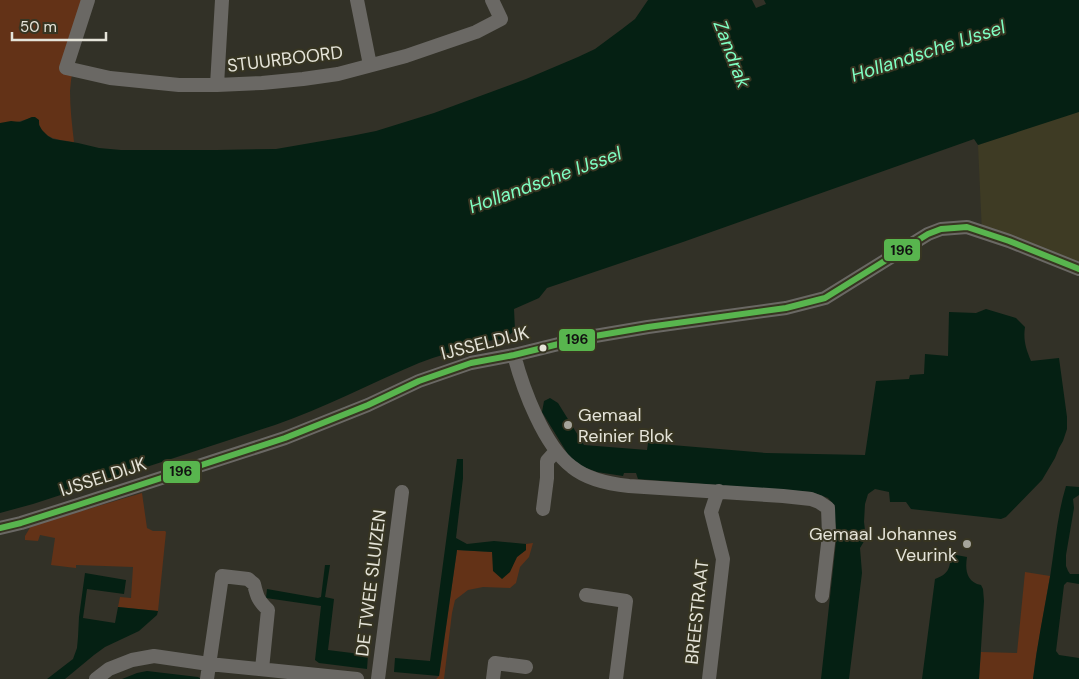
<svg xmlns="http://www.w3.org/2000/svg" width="1079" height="679" viewBox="0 0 1079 679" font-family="'DM Sans',sans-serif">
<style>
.built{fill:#3e3b24}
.green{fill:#633217}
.water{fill:#052013}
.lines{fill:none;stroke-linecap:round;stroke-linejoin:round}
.minor{stroke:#6a6864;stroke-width:14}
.bus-1-casing{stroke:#373522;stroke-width:10}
.bus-1{stroke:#58b54e;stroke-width:6}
.bus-dot{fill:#e5e4d9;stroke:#373522;stroke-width:2}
.poi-dot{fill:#a6a59b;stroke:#373522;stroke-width:2}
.labels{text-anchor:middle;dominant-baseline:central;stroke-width:4;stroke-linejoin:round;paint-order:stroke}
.street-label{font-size:18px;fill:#e5e4d9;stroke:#373522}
.poi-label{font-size:18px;fill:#e5e4d9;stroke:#373522;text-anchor:start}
.water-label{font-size:19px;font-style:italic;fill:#7ffec2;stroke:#373522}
.line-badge{stroke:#373522;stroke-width:2}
.pale-badge-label{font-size:14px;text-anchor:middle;font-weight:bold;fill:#111}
</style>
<rect width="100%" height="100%" fill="#323127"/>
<path class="built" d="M1079,110V265L982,233L978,145Z"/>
<path class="green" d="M0,0H91C83,30 72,61 70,91C70,108 72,125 74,142C60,140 41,139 39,122L32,117C22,122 11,123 0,123Z
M142,493L147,528L153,531H165L166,532L158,611L118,607L120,597L131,598L133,567L76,565V568L51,565L55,538L40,535L38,541L25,540V536L31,526Z
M533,543L529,557L520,567L516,583L510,588L483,587L468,590L455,600L452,613L444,679H436L439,676L440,670L457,550L493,552V571L513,564L517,557L526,550V544Z
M1025,572L1050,576L1036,656L1033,679H979L981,652L1017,653Z"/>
<path class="water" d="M648,0H752L756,8L766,4L764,0H1079V112L978,145L974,139L683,242L547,288L539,298L514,309L515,330L504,340C495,338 483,343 474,345C456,351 437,356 419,363C371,383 324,408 275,425L33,504L0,513V123L11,121L20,122L32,117H35L39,120V125L42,130L48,136L53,139L78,143L99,148L121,150H217L276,149L351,136L376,131L434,113L526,79L578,57L595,49L622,29L635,19Z
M986,309L1016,318L1025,327C1023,340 1026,349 1031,361L1059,358L1067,417V429L1063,441L1059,448L1055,458L1042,480L1006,517L1001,519L911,509L906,502H890L889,492L875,489L868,494L865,504L864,522L866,538L860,548L862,573L849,679H821L837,533L834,516L835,506L828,498L812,492L638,479L636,473H624L623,476L597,472L581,466L569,456L542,412L544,401L550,398L558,403L584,445L647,450L648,443L766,453L865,455L876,381L909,379L910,375L924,374L925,354L948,356L949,312L976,313Z
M457,459H463V478L456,538L467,544L494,541L526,544V550L517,557L510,572L502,579L493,571L492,552L457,550L439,676L394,672L395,658L430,661Z
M1066,486L1079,487V495L1073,499L1074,508L1066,555V566L1068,571L1070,574H1079V584L1067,582L1064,585L1056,651L1059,655L1079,658V679H1033C1037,645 1044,611 1050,577C1055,546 1057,515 1066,486Z
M951,554L967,557C965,569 966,582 981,585L983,589L984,601L979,679H922L935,579C949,574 950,568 951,554Z
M325,565H330L325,597L334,599L328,650L368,655L367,669L319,663L315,660L321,606L266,598L267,589L318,598L321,597Z
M85,573L126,580L124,594L87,589L83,618L115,623L118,607L158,611L157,615L139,631L105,647L94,655L65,679H47L73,659L77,648L78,637L79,617Z
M147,671L198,677L201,679H122L137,673Z"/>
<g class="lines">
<path class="minor" d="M88,0L66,68L110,78L179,85H217L262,83L303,79L338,74L406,56L476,32L501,19L492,0
M357,0L370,65
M217,85L222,0
M514,355C523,389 544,446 572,467C588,480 609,484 629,486L783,496L811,499L819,502L828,508L829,535L822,596
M543,509L547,478V461L556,451
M0,528L21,523L78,505L285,438L368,405L419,381L471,363L514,355L583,338L648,327L786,308L825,298L928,234L941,229L967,227L1009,241L1079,269
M586,595L626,601L616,679
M96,679L109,669L132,660L154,656L209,664L357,679
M207,679L222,576L248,579L254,584C257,597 258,600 268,610L262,669
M378,679L402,492
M493,679L495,663L526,667
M709,679L723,559L711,512L716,497L719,491"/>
<defs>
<path id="bus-1" d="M0,528L21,523L78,505L285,438L368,405L419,381L471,363L514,355L583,338L648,327L786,308L825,298L928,234L941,229L967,227L1009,241L1079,269"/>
</defs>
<use href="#bus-1" class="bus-1-casing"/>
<use href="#bus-1" class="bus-1"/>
</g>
<circle class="bus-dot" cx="543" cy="348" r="4.5"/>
<g class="poi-dot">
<circle cx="568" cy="425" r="5"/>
<circle cx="967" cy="544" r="5"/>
</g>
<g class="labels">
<g class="street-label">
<text transform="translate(285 59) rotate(-7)">STUURBOORD</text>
<text transform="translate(485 343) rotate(-14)">IJSSELDIJK</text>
<text transform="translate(103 477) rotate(-18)">IJSSELDIJK</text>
<text transform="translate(371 583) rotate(-83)">DE TWEE SLUIZEN</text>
<text transform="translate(697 612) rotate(-84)">BREESTRAAT</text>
</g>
<g class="poi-label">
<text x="578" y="415">Gemaal<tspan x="578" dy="21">Reinier Blok</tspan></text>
<text x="957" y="534" text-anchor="end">Gemaal Johannes<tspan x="957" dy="21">Veurink</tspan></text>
</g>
<g class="water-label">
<text transform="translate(928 51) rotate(-18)">Hollandsche IJssel</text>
<text transform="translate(732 54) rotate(69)">Zandrak</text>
<text transform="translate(545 180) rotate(-20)">Hollandsche IJssel</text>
</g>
</g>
<g class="line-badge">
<rect x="883" y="238" width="38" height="24" rx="5" fill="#58b54e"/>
<rect x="558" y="328" width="38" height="24" rx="5" fill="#58b54e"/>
<rect x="162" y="460" width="39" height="24" rx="5" fill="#58b54e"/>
</g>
<g class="pale-badge-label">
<text x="902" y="255">196</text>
<text x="577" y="344">196</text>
<text x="181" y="476">196</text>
</g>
<path d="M12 32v8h94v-8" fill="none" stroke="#e5e4d9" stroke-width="2.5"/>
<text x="20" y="32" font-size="15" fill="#e5e4d9" stroke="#373522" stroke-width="4" paint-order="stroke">50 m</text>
</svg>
